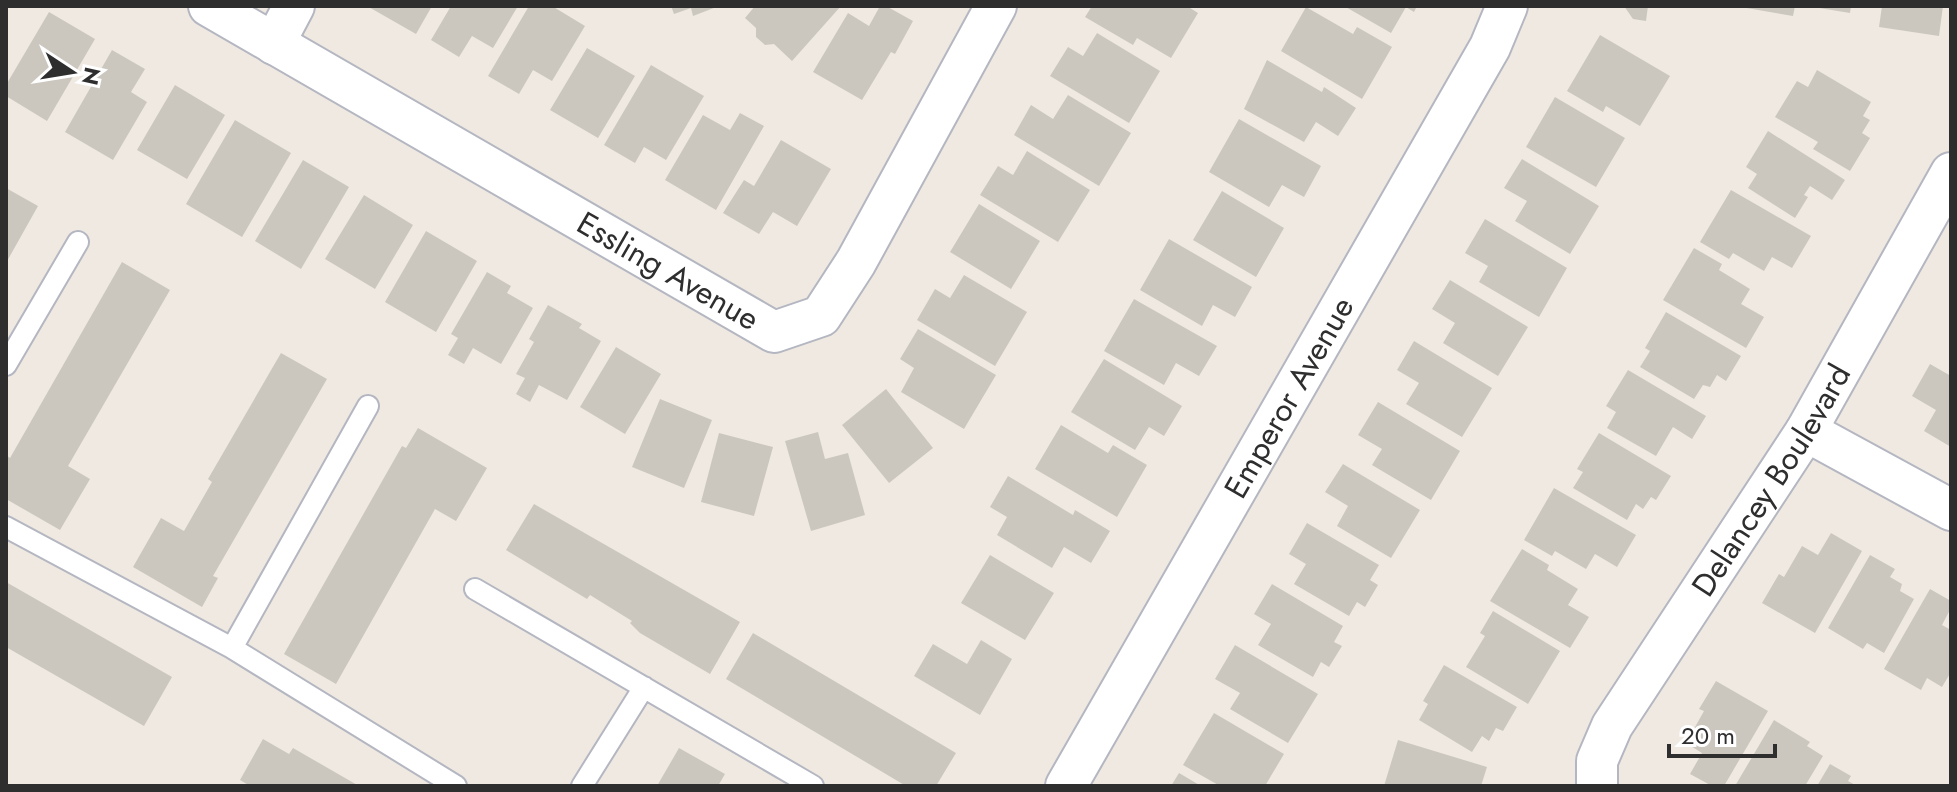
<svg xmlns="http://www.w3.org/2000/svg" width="1957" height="792" viewBox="0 0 1957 792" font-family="Jost,sans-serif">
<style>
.building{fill:#cbc7bf}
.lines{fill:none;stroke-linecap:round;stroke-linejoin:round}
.lane-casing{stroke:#b4b7c1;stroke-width:24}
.street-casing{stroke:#b4b7c1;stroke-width:44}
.lane{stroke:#fff;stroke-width:20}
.street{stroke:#fff;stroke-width:40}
.labels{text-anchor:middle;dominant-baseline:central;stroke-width:6;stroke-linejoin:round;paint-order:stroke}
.street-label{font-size:32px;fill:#2e2e2e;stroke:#fff}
</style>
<rect width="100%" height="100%" fill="#efe9e1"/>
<path class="building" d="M367,6H432L416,34Z
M451,6H518L493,48L472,36L459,57L431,40Z
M529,6H552L585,26L552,81L533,70L519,94L488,76Z
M671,6H719L693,16L691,8L674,14Z
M755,6H841L792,61L774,44L765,45L756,37V28L745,18Z
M880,6H886L913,21L895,54L891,52L862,100L813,72L848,13L869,26Z
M1092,6H1187L1198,13L1171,58L1137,38L1133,45L1085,17Z
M1344,6H1417L1414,12L1406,7L1391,33Z
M1624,6H1648L1646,21L1633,19Z
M1735,6H1795L1793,16Z
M1807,6H1851L1850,13Z
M1882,6H1943L1939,36L1879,27Z
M1306,7L1353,34L1357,27L1392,47L1362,99L1281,51Z
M49,12L95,39L47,121L6,96V85Z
M1097,33L1160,71L1129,123L1050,76L1068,47L1083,56Z
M1600,35L1670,76L1640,126L1606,106L1603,112L1567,91Z
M587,48L635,76L598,138L550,110Z
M112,50L145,69L131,92L147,102L113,160L65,132Z
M1267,60L1322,92L1324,87L1356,108L1338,136L1316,122L1304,142L1244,109Z
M651,65L704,96L666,160L644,147L635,163L604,145Z
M1817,70L1871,102L1863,116L1870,120L1862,133L1870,138L1850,171L1813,149L1818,142L1775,117L1797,81L1808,87Z
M175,85L225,115L187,179L137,150Z
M1068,95L1131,133L1099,186L1014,135L1031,105L1053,119Z
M1555,97L1625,138L1596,187L1526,147Z
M740,113L764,126L716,210L665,180L703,115L730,130Z
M1239,119L1321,166L1304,197L1282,185L1269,207L1209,172Z
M235,120L291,153L242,237L186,204Z
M1768,131L1845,180L1832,200L1810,186L1804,195L1808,197L1795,218L1748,188L1757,174L1746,167Z
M781,140L831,169L797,226L773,212L759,234L723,213L744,180L754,186Z
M1027,151L1090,190L1058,242L980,195L998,166L1013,175Z
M1522,159L1599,206L1570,254L1515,221L1527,201L1504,188Z
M303,160L349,187L301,269L255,241Z
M6,188L38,206L6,263Z
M1731,190L1811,236L1792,268L1772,257L1764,271L1733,253L1729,259L1700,242Z
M1222,191L1284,228L1256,277L1193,240Z
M364,195L413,225L375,289L325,259Z
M979,204L1040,241L1011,289L950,252Z
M1485,219L1567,268L1539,317L1479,282L1488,266L1465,253Z
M426,231L477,261L436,332L385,302Z
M1169,239L1252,287L1235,317L1213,305L1202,326L1140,290Z
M1694,248L1722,264L1719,270L1750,289L1741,304L1764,317L1746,348L1663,300Z
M122,262L170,290L68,466L90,479L60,530L6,499V455L10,458Z
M487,272L511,286L507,293L533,308L501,364L473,348L464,364L448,355L458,338L451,334Z
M964,275L1027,312L995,366L917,320L935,289L950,298Z
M1450,280L1528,327L1498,376L1443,343L1455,323L1432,309Z
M1134,299L1217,346L1199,376L1176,363L1164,385L1104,351Z
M548,305L582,324L579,328L601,341L567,400L539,385L530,402L516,394L525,378L516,374L534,342L529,339Z
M1666,312L1741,356L1726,381L1717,375L1710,387L1703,385L1694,399L1640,367L1650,351L1645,348Z
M918,329L996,375L964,429L901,392L914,368L900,359Z
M1414,341L1492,388L1462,437L1406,404L1419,383L1397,370Z
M616,347L661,374L625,434L580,407Z
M281,353L327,379L213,576L218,578L202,607L133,567L161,518L184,531L212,482L208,479Z
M1104,359L1182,406L1164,436L1149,427L1135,450L1071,412Z
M1930,364L1951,376V447L1924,431L1936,410L1912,396Z
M1628,370L1706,416L1692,439L1673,427L1656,456L1607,428L1616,412L1606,406Z
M886,389L933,448L889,483L842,425Z
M660,399L712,420L684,488L632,467Z
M1378,402L1460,451L1431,500L1372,465L1382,449L1358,435Z
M1061,425L1108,453L1113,445L1147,465L1117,517L1035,469Z
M418,428L487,468L456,521L435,509L336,684L284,654L402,446L406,448Z
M818,432L825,459L848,453L865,515L811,531L785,441Z
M719,433L773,447L754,516L701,502Z
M1599,433L1671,476L1656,500L1651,497L1643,509L1636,504L1627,520L1573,488L1583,472L1577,469Z
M1343,464L1420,510L1391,558L1337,526L1348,506L1325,492Z
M1008,476L1073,515L1075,510L1110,531L1091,563L1064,547L1052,568L997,535L1007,517L990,507Z
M1554,488L1636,535L1617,567L1595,554L1586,569L1555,551L1552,556L1524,540Z
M534,504L740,622L710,674L640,633L630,623L632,621L590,595L587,599L506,550Z
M1307,523L1379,565L1370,580L1378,585L1365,607L1357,602L1349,616L1294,584L1306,564L1289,554Z
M1831,533L1862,551L1815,633L1762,603L1779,574L1784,577L1802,546L1818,555Z
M1522,549L1549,565L1547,570L1578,589L1568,605L1589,617L1570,648L1490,601Z
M990,555L1054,593L1025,640L961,603Z
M1870,555L1895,569L1890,577L1902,584L1900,591L1914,599L1884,653L1867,643L1863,649L1828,628Z
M6,582L172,677L144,726L6,647Z
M1272,584L1343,626L1334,642L1342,646L1329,667L1321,662L1313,677L1258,645L1271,624L1254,614Z
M1930,589L1951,601V608L1942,625L1951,630V672L1942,687L1927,678L1921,690L1884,669Z
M1493,611L1560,651L1528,704L1466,667L1485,636L1480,633Z
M753,633L956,753L936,786H906L726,679Z
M981,640L1012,659L980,715L914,676L933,644L967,664Z
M1235,645L1318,694L1288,743L1230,709L1240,693L1215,679Z
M1444,665L1517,707L1503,731L1496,728L1489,741L1482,736L1472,752L1419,720L1428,704L1423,701Z
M1716,681L1768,711L1724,786H1712L1690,774L1702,753L1686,743L1704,711L1699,709Z
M1214,713L1284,754L1265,786H1220L1183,765Z
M1774,720L1810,742L1807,746L1823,756L1805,786H1735Z
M263,739L289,754L293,748L359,786H250L240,780Z
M1398,740L1487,767L1481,786H1384Z
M679,748L725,774L718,786H657Z
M1830,764L1851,776L1848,781L1857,786H1817Z
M1179,773L1201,786H1171Z"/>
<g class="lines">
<defs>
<path id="lane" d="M6,365L78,242
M6,527L232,648L456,786
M475,589L813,786
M232,648L368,406
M582,786L644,687"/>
<g id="street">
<path id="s1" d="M209,6L774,332L821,316L856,262L996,6"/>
<path d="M274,44L294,6"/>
<path d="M1806,431L1951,510"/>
<path id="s2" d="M1066,786L1490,47L1507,6"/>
<path id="s3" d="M1597,786V761L1612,726L1806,431L1951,173"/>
</g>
</defs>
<use href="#lane" class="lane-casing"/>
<use href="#street" class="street-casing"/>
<use href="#lane" class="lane"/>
<use href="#street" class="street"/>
</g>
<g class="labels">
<g class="street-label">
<text stroke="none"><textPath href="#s1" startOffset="530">Essling Avenue</textPath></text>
<text stroke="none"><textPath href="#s2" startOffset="448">Emperor Avenue</textPath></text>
<text stroke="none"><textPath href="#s3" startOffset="356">Delancey Boulevard</textPath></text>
</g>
</g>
<rect width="1957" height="792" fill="none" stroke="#2e2e2e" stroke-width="16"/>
<g transform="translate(72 72) rotate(102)" stroke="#ffffff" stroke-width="6" paint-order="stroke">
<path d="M0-6L14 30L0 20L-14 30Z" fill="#2e2e2e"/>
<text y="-12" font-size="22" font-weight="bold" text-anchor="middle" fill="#2e2e2e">N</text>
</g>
<path d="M1669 744v12h106v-12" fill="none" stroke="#2e2e2e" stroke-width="4"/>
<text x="1681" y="744" font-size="24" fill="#2e2e2e" stroke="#ffffff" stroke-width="6" paint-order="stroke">20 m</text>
</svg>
